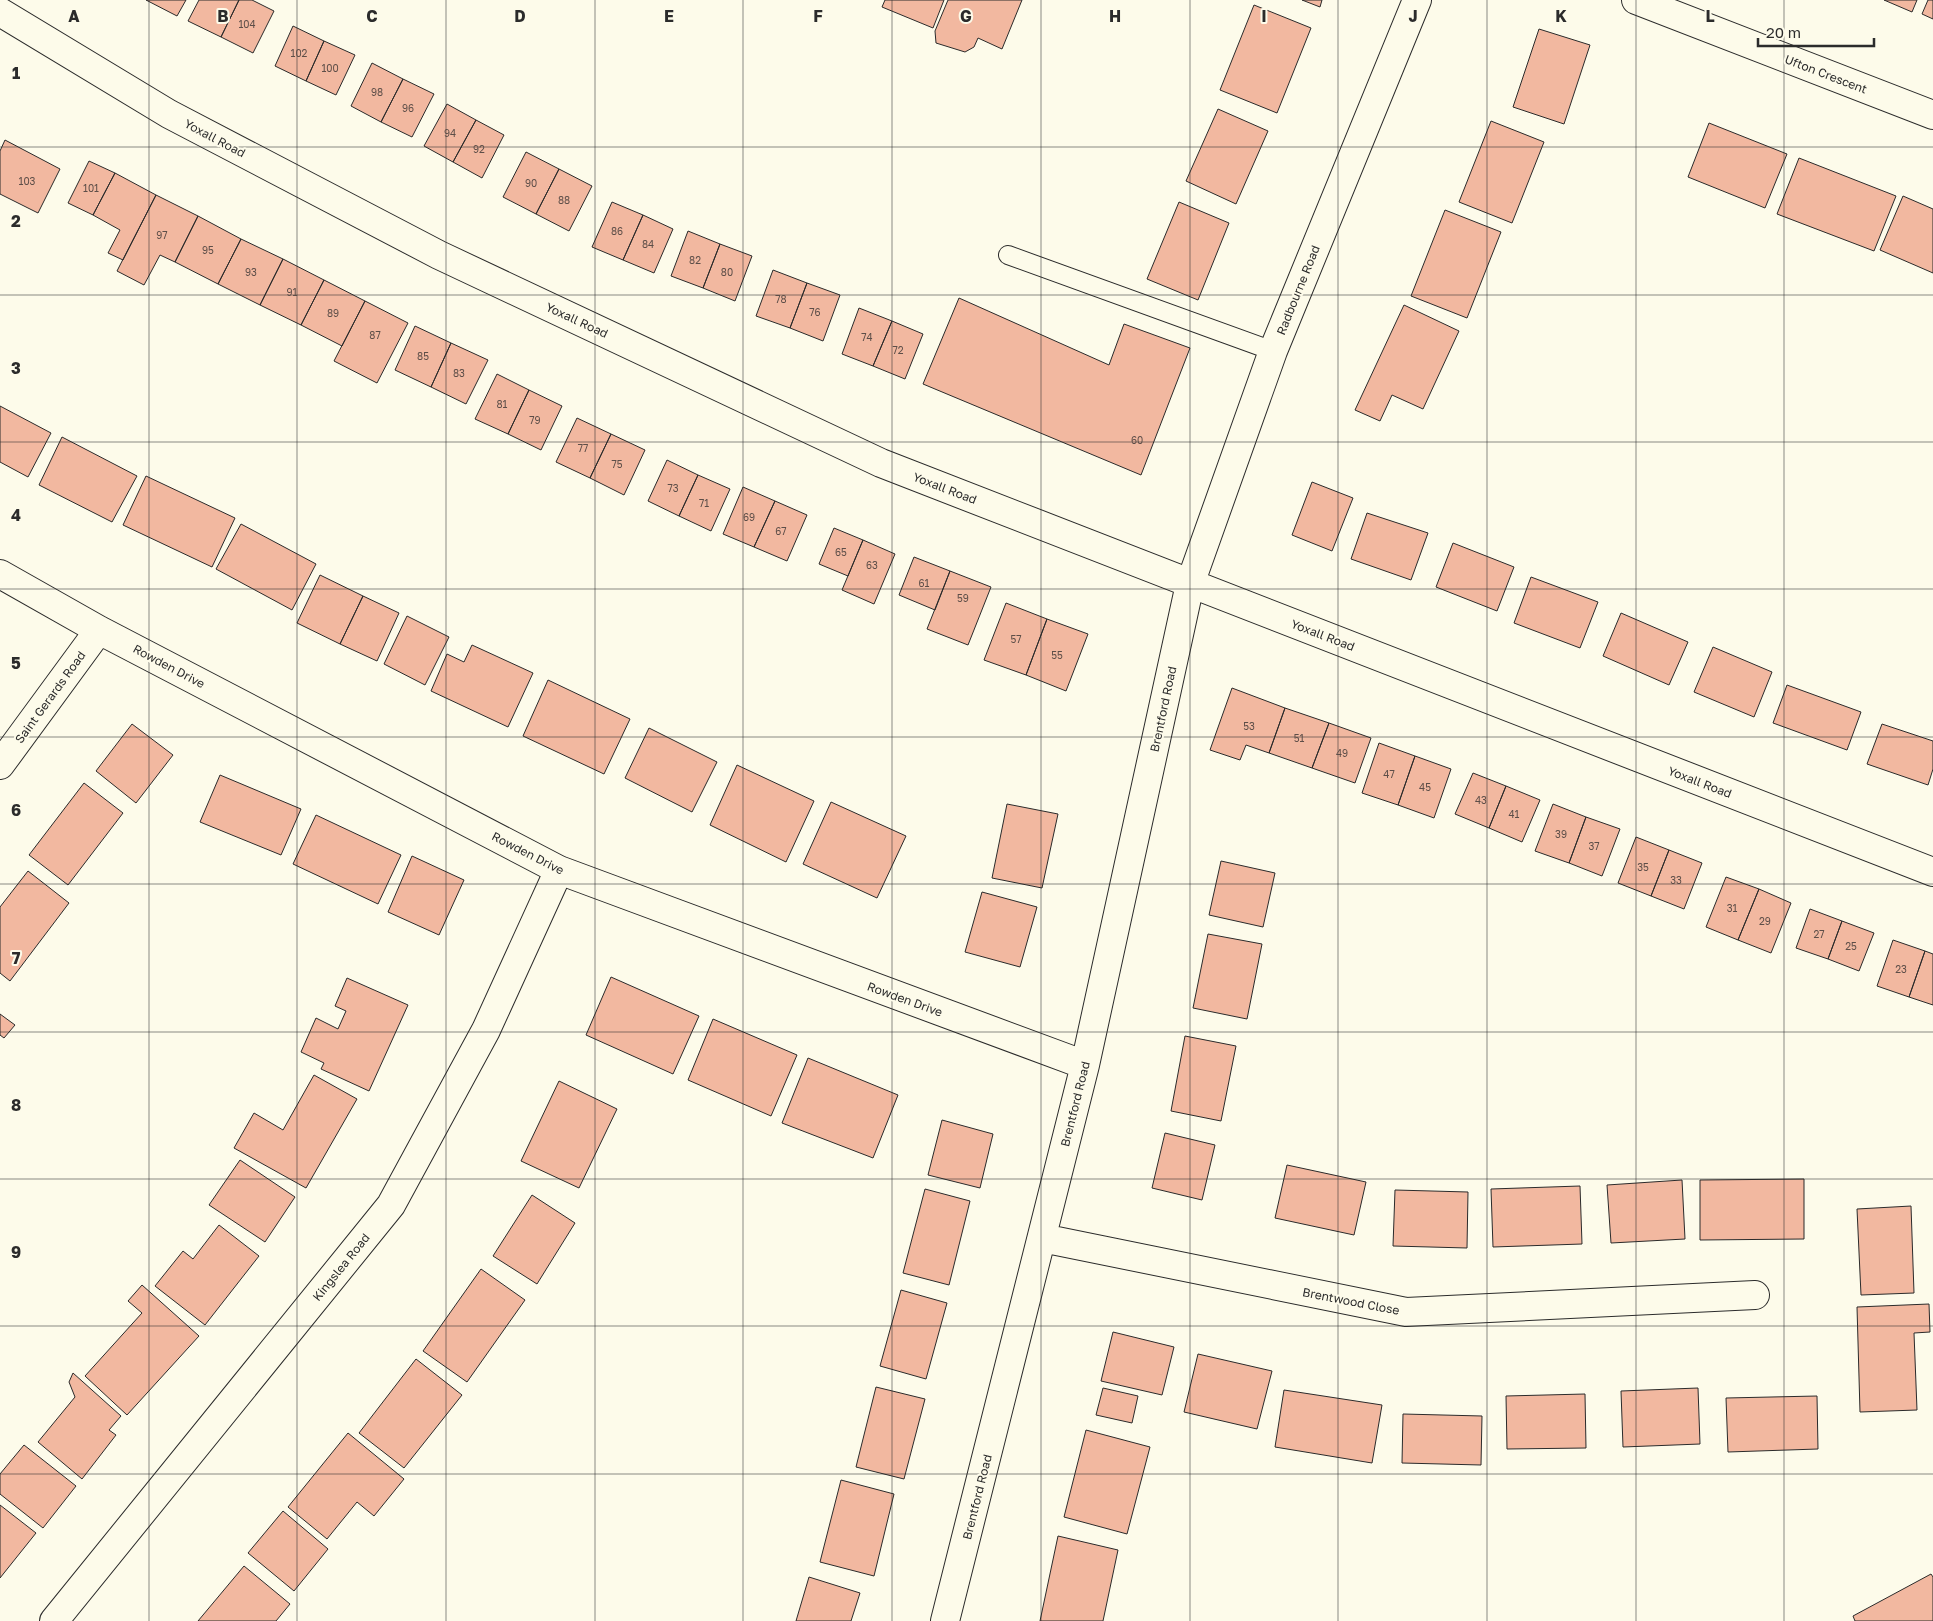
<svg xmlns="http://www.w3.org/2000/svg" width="1933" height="1621" viewBox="0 0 1933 1621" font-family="'Golos Text',sans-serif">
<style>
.building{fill:#f2b8a0;stroke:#2b2b2b}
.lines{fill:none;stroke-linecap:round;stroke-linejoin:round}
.service-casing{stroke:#2b2b2b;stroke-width:20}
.minor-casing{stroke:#2b2b2b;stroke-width:30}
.service{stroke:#fdfbea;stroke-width:18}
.minor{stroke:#fdfbea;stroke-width:28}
.grid{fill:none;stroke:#2b2b2b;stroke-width:1;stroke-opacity:0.55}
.labels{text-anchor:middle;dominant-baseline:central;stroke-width:4;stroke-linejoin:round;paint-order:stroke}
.number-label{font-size:10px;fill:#5d4e48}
.street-label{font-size:12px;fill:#2b2b2b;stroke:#fdfbea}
.grid-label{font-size:16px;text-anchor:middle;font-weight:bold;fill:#2b2b2b;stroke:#fdfbea;stroke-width:4;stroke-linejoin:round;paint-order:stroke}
</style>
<rect width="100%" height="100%" fill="#fdfbea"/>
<path class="building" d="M146,0H186L177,16Z
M199,0H239L221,37L188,21Z
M239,0H252L274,11L253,53L221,37Z
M885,0H944L933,28L882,7Z
M948,0H1022L1002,49L978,38L974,47L965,52L936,43L935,31Z
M1302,0H1322L1320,7Z
M1884,0H1917L1912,12Z
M1928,0H1933V19L1922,14Z
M1254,5L1311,28L1277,113L1220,90Z
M293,26L324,41L306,81L275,66Z
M1539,29L1590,45L1564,124L1513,107Z
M324,41L355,55L336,95L306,81Z
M372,63L403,79L381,122L351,106Z
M403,79L434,94L412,137L381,122Z
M447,104L476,120L453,162L424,146Z
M1218,109L1268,131L1236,204L1186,181Z
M476,120L504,135L482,178L453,162Z
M1491,121L1544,142L1512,223L1459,202Z
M1709,123L1787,154L1765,208L1688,177Z
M5,140L60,169L38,213L0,194V151Z
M526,152L559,169L536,214L503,197Z
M1799,158L1896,196L1874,251L1777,214Z
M89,161L115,173L93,215L68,203Z
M559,169L592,186L569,231L536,214Z
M115,173L156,195L123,260L108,253L120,230L93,215Z
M156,195L198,216L175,262L160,255L144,285L117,271Z
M1903,196L1933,209V273L1880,250Z
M612,202L643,215L623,260L592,247Z
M1179,202L1229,223L1198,300L1147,279Z
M1445,210L1501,232L1467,318L1411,296Z
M643,215L673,229L654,273L623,260Z
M198,216L241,239L218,284L175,262Z
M688,231L720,244L703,288L671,276Z
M241,239L283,259L260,305L218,284Z
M720,244L752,256L735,301L703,288Z
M283,259L324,280L301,325L260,305Z
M773,270L807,283L790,328L756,316Z
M324,280L365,301L342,346L301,325Z
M807,283L840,295L823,341L790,328Z
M959,298L1109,365L1124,324L1190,348L1141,475L923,384Z
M365,301L408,323L377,383L334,361Z
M1404,305L1459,331L1423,409L1392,395L1380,421L1355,410Z
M859,308L892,321L873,366L842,354Z
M892,321L923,334L905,379L873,366Z
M415,326L451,343L431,387L395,370Z
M451,343L488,360L466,404L431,387Z
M497,374L529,390L508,434L475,419Z
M529,390L562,406L541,450L508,434Z
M0,406L51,433L28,477L0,462Z
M577,418L611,434L590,478L556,462Z
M611,434L645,450L624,495L590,478Z
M62,437L137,476L112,522L39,485Z
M667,460L698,475L679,516L648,501Z
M698,475L730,489L711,531L679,516Z
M146,476L235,518L212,567L123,525Z
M1312,482L1353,498L1332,551L1292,535Z
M743,487L775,501L754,547L723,534Z
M775,501L807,515L787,561L754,547Z
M1367,513L1428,533L1411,580L1351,559Z
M241,524L316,564L292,610L216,569Z
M834,528L863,540L848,576L819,564Z
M863,540L895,554L874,604L842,590Z
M1453,543L1514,567L1497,611L1436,587Z
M914,557L950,571L935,610L899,595Z
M950,571L991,587L968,645L927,629Z
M320,575L363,596L340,644L297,623Z
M1531,577L1598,602L1580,648L1514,623Z
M363,596L399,613L377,661L340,644Z
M1006,603L1047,619L1026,675L984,660Z
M1621,613L1688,642L1669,685L1603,656Z
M407,616L449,637L425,685L384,664Z
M1047,619L1088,634L1066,691L1026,675Z
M472,645L533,673L508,727L431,691L447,654L464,662Z
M1713,647L1772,672L1754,717L1694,692Z
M548,680L630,719L604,774L523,736Z
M1787,685L1861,712L1847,750L1773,723Z
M1232,688L1285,708L1269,753L1246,745L1240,760L1210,750Z
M1285,708L1329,723L1312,768L1269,753Z
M1329,723L1371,738L1355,783L1312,768Z
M132,724L173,755L136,803L96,771Z
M1882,724L1933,741V769L1928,785L1867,764Z
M649,728L717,762L692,812L625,778Z
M1379,743L1415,756L1398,805L1362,793Z
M1415,756L1451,769L1434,818L1398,805Z
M737,765L814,801L786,862L710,825Z
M1473,773L1506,786L1489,828L1455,814Z
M220,775L301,809L281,855L200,822Z
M84,783L123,813L68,885L29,855Z
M1506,786L1540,800L1522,842L1489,828Z
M831,802L906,836L877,898L803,864Z
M1007,804L1058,814L1042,888L992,878Z
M1553,804L1586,817L1569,863L1535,851Z
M316,815L401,855L378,904L293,864Z
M1586,817L1620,829L1602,876L1569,863Z
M1636,837L1669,850L1651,896L1618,883Z
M1669,850L1702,863L1684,909L1651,896Z
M412,856L464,880L439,935L388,912Z
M1221,861L1275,873L1263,927L1209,915Z
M28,871L69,903L10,981L0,973V907Z
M1726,877L1759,889L1738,940L1706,927Z
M1759,889L1791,903L1771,953L1738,940Z
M982,892L1037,907L1020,967L965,952Z
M1810,909L1842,921L1828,959L1796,948Z
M1842,921L1874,933L1859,971L1828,959Z
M1208,934L1262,944L1247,1019L1193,1008Z
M1893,940L1925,951L1909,997L1877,986Z
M1925,951L1933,954V1005L1909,997Z
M611,977L699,1016L673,1074L586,1035Z
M347,978L408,1005L369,1091L321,1069L324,1063L301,1052L316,1018L338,1029L346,1011L335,1006Z
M0,1014L15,1025L4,1038L0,1035Z
M713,1019L797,1055L771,1116L688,1080Z
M1185,1036L1236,1046L1221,1121L1171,1111Z
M808,1058L898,1095L873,1158L782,1123Z
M314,1075L357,1099L306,1188L234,1148L254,1113L283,1130Z
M559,1081L617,1109L579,1188L521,1161Z
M942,1120L993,1134L980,1188L928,1175Z
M1165,1133L1215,1145L1202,1200L1152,1188Z
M240,1160L295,1197L265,1242L209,1205Z
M1287,1165L1366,1182L1354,1235L1275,1218Z
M1804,1179V1239L1700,1240V1180Z
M1682,1180L1685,1239L1611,1243L1607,1185Z
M1580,1186L1582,1244L1493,1247L1491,1189Z
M925,1189L970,1201L949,1285L903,1273Z
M1395,1190L1468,1192L1467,1248L1393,1246Z
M532,1195L575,1223L537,1284L493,1256Z
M1911,1206L1914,1293L1861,1295L1857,1209Z
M219,1225L259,1256L205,1325L155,1286L183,1251L193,1259Z
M481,1269L525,1300L467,1382L423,1351Z
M142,1285L199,1336L127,1415L85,1376L142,1313L128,1301Z
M901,1290L947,1303L926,1379L880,1366Z
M1929,1304L1930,1332L1914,1333L1917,1410L1860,1412L1857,1307Z
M1113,1332L1174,1347L1162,1395L1101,1381Z
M1198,1354L1272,1371L1257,1429L1184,1412Z
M416,1359L462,1395L404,1468L359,1433Z
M73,1373L121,1416L109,1430L116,1435L82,1479L38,1442L75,1397L69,1382Z
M876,1387L925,1399L904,1479L856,1467Z
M1103,1388L1138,1396L1132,1423L1096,1415Z
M1698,1388L1700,1444L1623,1447L1621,1391Z
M1284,1390L1382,1405L1372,1463L1275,1447Z
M1585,1394L1586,1448L1507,1449L1506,1396Z
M1817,1396L1818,1449L1728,1452L1726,1398Z
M1403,1414L1482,1416L1481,1465L1402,1463Z
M1086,1430L1150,1447L1127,1534L1064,1517Z
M348,1433L404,1479L374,1516L357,1502L327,1539L288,1507Z
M24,1445L76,1486L43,1528L0,1494V1474Z
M841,1480L894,1494L874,1576L820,1562Z
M0,1505L36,1533L0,1578Z
M283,1511L328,1549L294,1591L248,1553Z
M1058,1536L1118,1550L1103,1621H1040Z
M244,1566L290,1604L276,1621H198Z
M1931,1574L1933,1577V1621H1855L1853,1616Z
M809,1577L860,1593L851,1621H796Z"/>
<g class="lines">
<defs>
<path id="service" d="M1008,255L1273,351"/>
<path id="minor" d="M1636,0L1933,115
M0,12L169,114L439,255L881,463L1933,872
M0,574L99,630L559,870L1085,1065
M0,765L99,630
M1042,1238L1406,1312L1755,1295
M54,1621L391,1205L486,1030L559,870
M945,1621L1085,1065L1190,584L1273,351L1417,0"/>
</defs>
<use href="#service" class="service-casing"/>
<use href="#minor" class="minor-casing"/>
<use href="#service" class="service"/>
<use href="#minor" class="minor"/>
</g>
<path class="grid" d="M149,0V1621M297,0V1621M446,0V1621M595,0V1621M743,0V1621M892,0V1621M1041,0V1621M1190,0V1621M1338,0V1621M1487,0V1621M1636,0V1621M1784,0V1621M0,147H1933M0,295H1933M0,442H1933M0,589H1933M0,737H1933M0,884H1933M0,1032H1933M0,1179H1933M0,1326H1933M0,1474H1933"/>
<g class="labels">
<g class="number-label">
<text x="247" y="24">104</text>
<text x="299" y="53">102</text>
<text x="330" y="68">100</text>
<text x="377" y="92">98</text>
<text x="408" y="108">96</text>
<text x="450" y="133">94</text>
<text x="479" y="149">92</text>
<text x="27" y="181">103</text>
<text x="531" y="183">90</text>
<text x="91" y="188">101</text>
<text x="564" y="200">88</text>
<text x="617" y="231">86</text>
<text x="162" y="235">97</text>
<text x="648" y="244">84</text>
<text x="208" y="250">95</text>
<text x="695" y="260">82</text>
<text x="251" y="272">93</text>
<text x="727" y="272">80</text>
<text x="292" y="292">91</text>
<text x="781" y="299">78</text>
<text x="815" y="312">76</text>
<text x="333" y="313">89</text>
<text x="375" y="335">87</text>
<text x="867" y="337">74</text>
<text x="898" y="350">72</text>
<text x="423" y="356">85</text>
<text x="459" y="373">83</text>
<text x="502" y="404">81</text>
<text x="535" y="420">79</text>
<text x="1137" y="440">60</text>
<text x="583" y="448">77</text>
<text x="617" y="464">75</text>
<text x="673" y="488">73</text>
<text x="704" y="503">71</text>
<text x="749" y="517">69</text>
<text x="781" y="531">67</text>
<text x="841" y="552">65</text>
<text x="872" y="565">63</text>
<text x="924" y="583">61</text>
<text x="963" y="598">59</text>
<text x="1016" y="639">57</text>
<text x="1057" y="655">55</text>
<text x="1249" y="726">53</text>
<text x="1299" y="738">51</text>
<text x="1342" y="753">49</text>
<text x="1389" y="774">47</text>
<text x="1425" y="787">45</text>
<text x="1481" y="800">43</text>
<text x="1514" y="814">41</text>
<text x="1561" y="834">39</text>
<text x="1594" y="846">37</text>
<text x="1643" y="867">35</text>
<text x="1676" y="880">33</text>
<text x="1732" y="908">31</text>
<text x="1765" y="921">29</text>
<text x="1819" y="934">27</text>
<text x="1851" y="946">25</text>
<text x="1901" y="969">23</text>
</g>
<g class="street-label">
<text transform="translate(1826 74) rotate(21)">Ufton Crescent</text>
<text transform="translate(215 138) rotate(28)">Yoxall Road</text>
<text transform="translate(1298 290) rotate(-68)">Radbourne Road</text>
<text transform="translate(577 320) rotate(25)">Yoxall Road</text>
<text transform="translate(945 488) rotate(21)">Yoxall Road</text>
<text transform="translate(1323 635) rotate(21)">Yoxall Road</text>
<text transform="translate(169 666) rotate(28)">Rowden Drive</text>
<text transform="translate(50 697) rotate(-54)">Saint Gerards Road</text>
<text transform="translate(1163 709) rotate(-78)">Brentford Road</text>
<text transform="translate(1700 782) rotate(21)">Yoxall Road</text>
<text transform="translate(528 853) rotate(27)">Rowden Drive</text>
<text transform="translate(905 999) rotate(20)">Rowden Drive</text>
<text transform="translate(1075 1104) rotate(-76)">Brentford Road</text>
<text transform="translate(341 1267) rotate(-51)">Kingslea Road</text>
<text transform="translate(1351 1301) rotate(11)">Brentwood Close</text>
<text transform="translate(977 1497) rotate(-76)">Brentford Road</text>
</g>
</g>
<g class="grid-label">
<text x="74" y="22">A</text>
<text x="223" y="22">B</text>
<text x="372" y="22">C</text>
<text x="520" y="22">D</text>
<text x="669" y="22">E</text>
<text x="818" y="22">F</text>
<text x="966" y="22">G</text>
<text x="1115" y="22">H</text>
<text x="1264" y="22">I</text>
<text x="1413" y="22">J</text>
<text x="1561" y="22">K</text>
<text x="1710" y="22">L</text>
<text x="16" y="79">1</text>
<text x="16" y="227">2</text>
<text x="16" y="374">3</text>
<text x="16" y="521">4</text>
<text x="16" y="669">5</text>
<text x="16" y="816">6</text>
<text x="16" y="964">7</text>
<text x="16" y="1111">8</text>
<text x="16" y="1258">9</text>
</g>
<path d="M1758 38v8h116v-8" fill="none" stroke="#2b2b2b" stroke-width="2.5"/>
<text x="1766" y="38" font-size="15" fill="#2b2b2b" stroke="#fdfbea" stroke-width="4" paint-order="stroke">20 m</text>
</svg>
